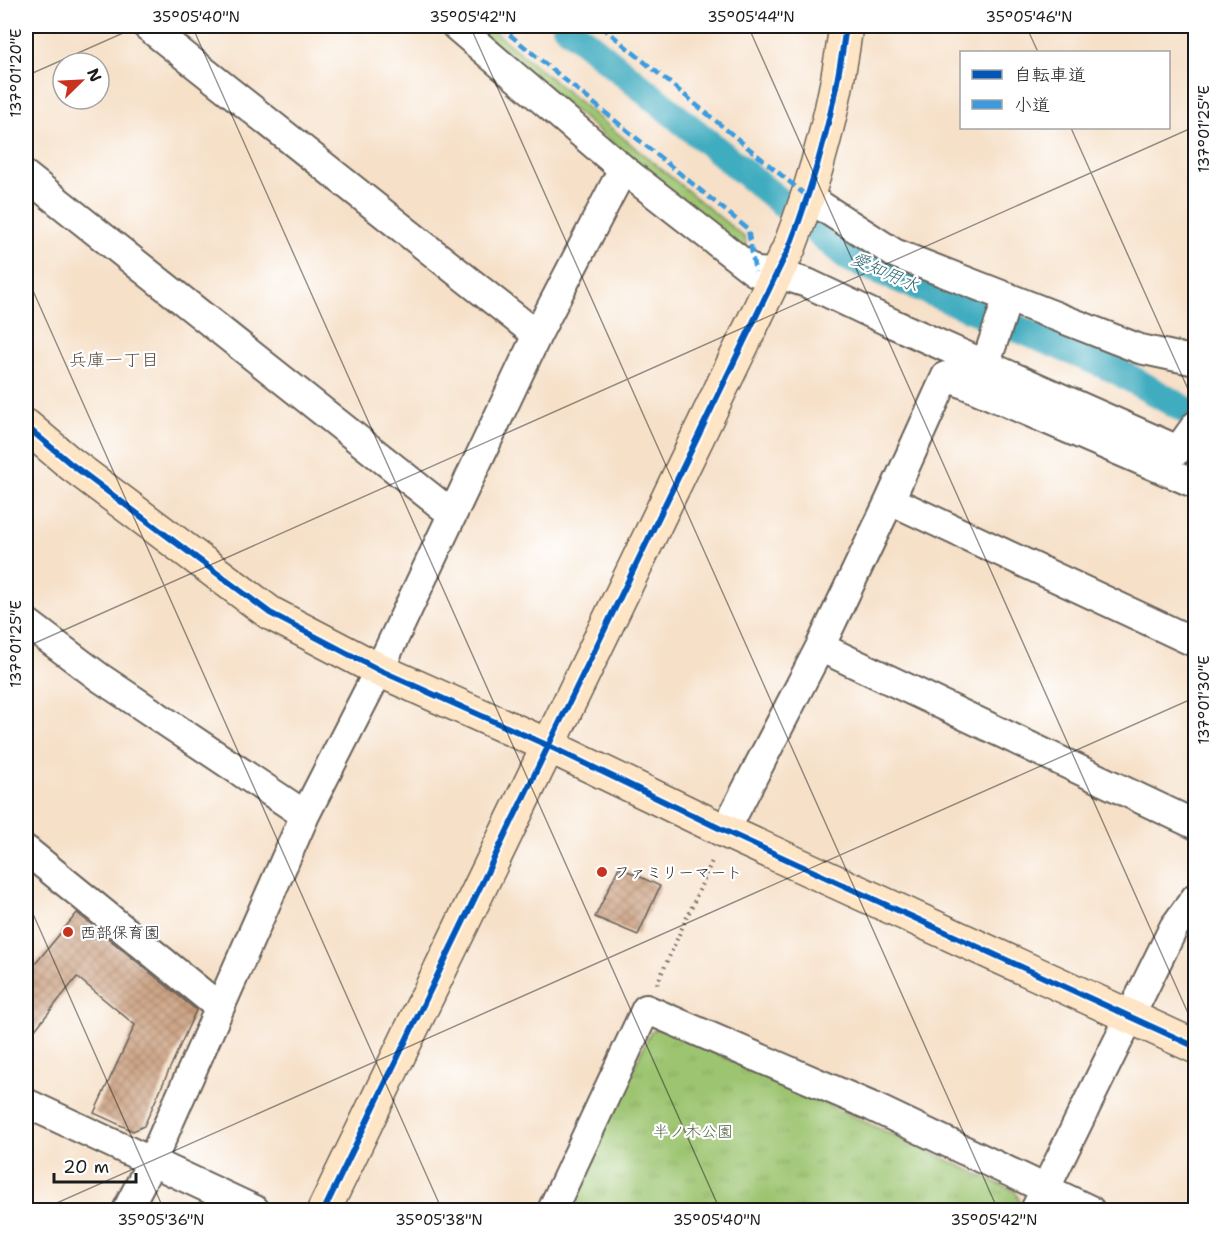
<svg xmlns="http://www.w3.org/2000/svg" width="1221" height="1236" viewBox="0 0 1221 1236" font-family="'Shantell Sans','Klee One',sans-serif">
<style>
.grass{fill:#9dc571;stroke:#5c7046;stroke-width:1.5}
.park{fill:url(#park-tufts);stroke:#5c7046;stroke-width:1.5}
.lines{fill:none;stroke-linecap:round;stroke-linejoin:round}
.canal{stroke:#40acbf;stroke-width:28}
.building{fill:url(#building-cross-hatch)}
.street-casing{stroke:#686158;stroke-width:32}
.secondary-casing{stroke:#686158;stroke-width:36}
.path{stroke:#686158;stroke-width:4;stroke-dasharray:1.5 4.5;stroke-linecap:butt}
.street{stroke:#fff;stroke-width:28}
.secondary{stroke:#fee5c5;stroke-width:33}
.quiet{stroke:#3c9bdf;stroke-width:4.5;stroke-dasharray:9 4.5;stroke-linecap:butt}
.cycleway-casing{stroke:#fff;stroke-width:10}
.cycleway{stroke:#0057b8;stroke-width:6}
.ticks{fill:none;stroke:#1c1c1c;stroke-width:1.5;stroke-opacity:0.45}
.poi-dot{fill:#c8321e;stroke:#fff;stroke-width:2}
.labels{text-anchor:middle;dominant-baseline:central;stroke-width:4.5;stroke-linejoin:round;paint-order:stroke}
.poi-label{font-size:16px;fill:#1c1c1c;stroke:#fff;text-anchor:start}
.park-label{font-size:16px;fill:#50603e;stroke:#fff}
.water-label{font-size:18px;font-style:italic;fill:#2e646e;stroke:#fff}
.neighbourhood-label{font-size:18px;fill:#59493e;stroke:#fff}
.neatline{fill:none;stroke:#1c1c1c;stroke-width:2}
.ticks-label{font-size:15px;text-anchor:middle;fill:#1c1c1c}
</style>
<defs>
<pattern id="park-tufts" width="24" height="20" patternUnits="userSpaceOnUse" patternTransform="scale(1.5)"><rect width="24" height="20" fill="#9dc571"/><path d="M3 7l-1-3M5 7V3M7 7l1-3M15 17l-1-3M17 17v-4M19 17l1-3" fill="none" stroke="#87a961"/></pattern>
<pattern id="building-cross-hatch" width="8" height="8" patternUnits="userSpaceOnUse" patternTransform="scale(1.5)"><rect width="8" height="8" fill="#ca9d7c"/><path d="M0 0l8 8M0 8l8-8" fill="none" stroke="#a37f65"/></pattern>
</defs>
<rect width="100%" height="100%" fill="#fff"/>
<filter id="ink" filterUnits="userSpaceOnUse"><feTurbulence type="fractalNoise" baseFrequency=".0167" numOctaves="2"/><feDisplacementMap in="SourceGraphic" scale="12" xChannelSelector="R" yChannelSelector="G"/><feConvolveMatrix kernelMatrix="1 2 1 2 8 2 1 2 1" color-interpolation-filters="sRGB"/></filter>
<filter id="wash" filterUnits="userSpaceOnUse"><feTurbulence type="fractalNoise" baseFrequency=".008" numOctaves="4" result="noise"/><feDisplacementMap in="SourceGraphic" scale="24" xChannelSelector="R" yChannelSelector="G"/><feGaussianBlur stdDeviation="1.35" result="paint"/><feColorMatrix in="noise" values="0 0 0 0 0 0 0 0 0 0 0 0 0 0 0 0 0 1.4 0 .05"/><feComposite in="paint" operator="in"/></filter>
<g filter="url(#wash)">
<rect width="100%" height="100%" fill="#f6e0c8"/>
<path class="grass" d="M474,26H487L745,238L747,252L741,251Z"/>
<path class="park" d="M661,1028L1015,1191L1021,1204L1018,1210H566L651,1031Z"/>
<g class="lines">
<path class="canal" d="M566,26L849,258L1114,369L1187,411"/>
</g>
<g id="blocks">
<path class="building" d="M619,867L660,886L638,935L595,917Z
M77,913L196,1010L144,1126L133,1131L94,1113L135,1025L77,977L26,1041V975Z"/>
</g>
</g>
<g filter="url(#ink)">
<use href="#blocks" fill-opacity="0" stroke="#686158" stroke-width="1.5"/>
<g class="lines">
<defs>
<path id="street" d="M147,26L537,335
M456,26L623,169L755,272L776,273L807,283L896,325L1178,450L1196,425
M26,176L452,514
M809,198L894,253L1140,349L1196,361
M986,363L1008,297
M890,500L1196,643
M26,622L99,677L305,815
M820,647L1196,825
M725,831L820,647L890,500L946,376L1196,484
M26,850L219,1007
M26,1103L255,1210
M127,1210L151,1163L305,815L379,670L537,335L623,169
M552,1210L646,1009L873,1107L1090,1210
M1035,1210L1174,927L1196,897"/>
<path id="secondary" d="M26,426L71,464L270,613L379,670L549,746L725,831L1196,1047
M324,1210L789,248C817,176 836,103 846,26"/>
</defs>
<use href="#street" class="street-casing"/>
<use href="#secondary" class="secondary-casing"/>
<path class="path" d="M657,984L713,859"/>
<use href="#street" class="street"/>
<use href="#secondary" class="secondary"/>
<path class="quiet" d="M499,26L748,229L755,272
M601,26L809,198"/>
<defs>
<path id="cycleway" d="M26,426L71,464L270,613L379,670L549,746L725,831L1196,1047
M324,1210L789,248C817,176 836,103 846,26"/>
</defs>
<use href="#cycleway" class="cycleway-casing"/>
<use href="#cycleway" class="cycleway"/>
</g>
</g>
<path class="ticks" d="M192,26L720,1210M470,26L998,1210M748,26L1196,1031M1026,26L1038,52M26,76L139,26M1071,128L1196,407M26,275L442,1210M26,647L1196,126M26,898L164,1210M41,1210L1196,697"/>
<g class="poi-dot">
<circle cx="602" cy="872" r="6"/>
<circle cx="68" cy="932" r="6"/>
</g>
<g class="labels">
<g class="poi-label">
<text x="614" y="872">ファミリーマート</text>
<text x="80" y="932">西部保育園</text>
</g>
<g class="park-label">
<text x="693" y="1131">半ノ木公園</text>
</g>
<g class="water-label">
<text transform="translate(885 272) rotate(24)">愛知用水</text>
</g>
<g class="neighbourhood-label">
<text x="114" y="360">兵庫一丁目</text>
</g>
</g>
<rect width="1221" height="1236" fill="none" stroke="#fff" stroke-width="66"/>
<rect x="960" y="51" width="210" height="78" fill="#ffffff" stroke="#a4a4a4" stroke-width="1.5"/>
<rect x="972" y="70" width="30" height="9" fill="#0057b8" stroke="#a4a4a4" stroke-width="1.5"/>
<text x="1014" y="81" font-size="18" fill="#1c1c1c">自転車道</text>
<rect x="972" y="100" width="30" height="9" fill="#3c9bdf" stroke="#a4a4a4" stroke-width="1.5"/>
<text x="1014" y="111" font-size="18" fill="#1c1c1c">小道</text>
<g transform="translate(81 81) rotate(66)"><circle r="28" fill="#ffffff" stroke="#a4a4a4" stroke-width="1.5"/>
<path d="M0-4.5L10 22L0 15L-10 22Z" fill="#c8321e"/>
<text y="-9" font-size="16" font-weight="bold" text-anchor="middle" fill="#1c1c1c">N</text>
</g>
<path d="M54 1173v9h82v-9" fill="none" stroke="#1c1c1c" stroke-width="3"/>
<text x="63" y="1173" font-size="18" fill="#1c1c1c" stroke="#ffffff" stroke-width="4.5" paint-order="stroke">20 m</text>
<rect x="33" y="33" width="1155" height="1170" class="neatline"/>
<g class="ticks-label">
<text x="196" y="22">35°05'40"N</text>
<text x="473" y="22">35°05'42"N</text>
<text x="751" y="22">35°05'44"N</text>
<text x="1029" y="22">35°05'46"N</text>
<text transform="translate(16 73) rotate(-90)" y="5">137°01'20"E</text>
<text transform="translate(1204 129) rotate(-90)" y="5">137°01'25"E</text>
<text transform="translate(16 644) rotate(-90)" y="5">137°01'25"E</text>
<text transform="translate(1204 700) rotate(-90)" y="5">137°01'30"E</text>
<text x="161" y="1225">35°05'36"N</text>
<text x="439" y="1225">35°05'38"N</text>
<text x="717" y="1225">35°05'40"N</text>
<text x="994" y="1225">35°05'42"N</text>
</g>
</svg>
